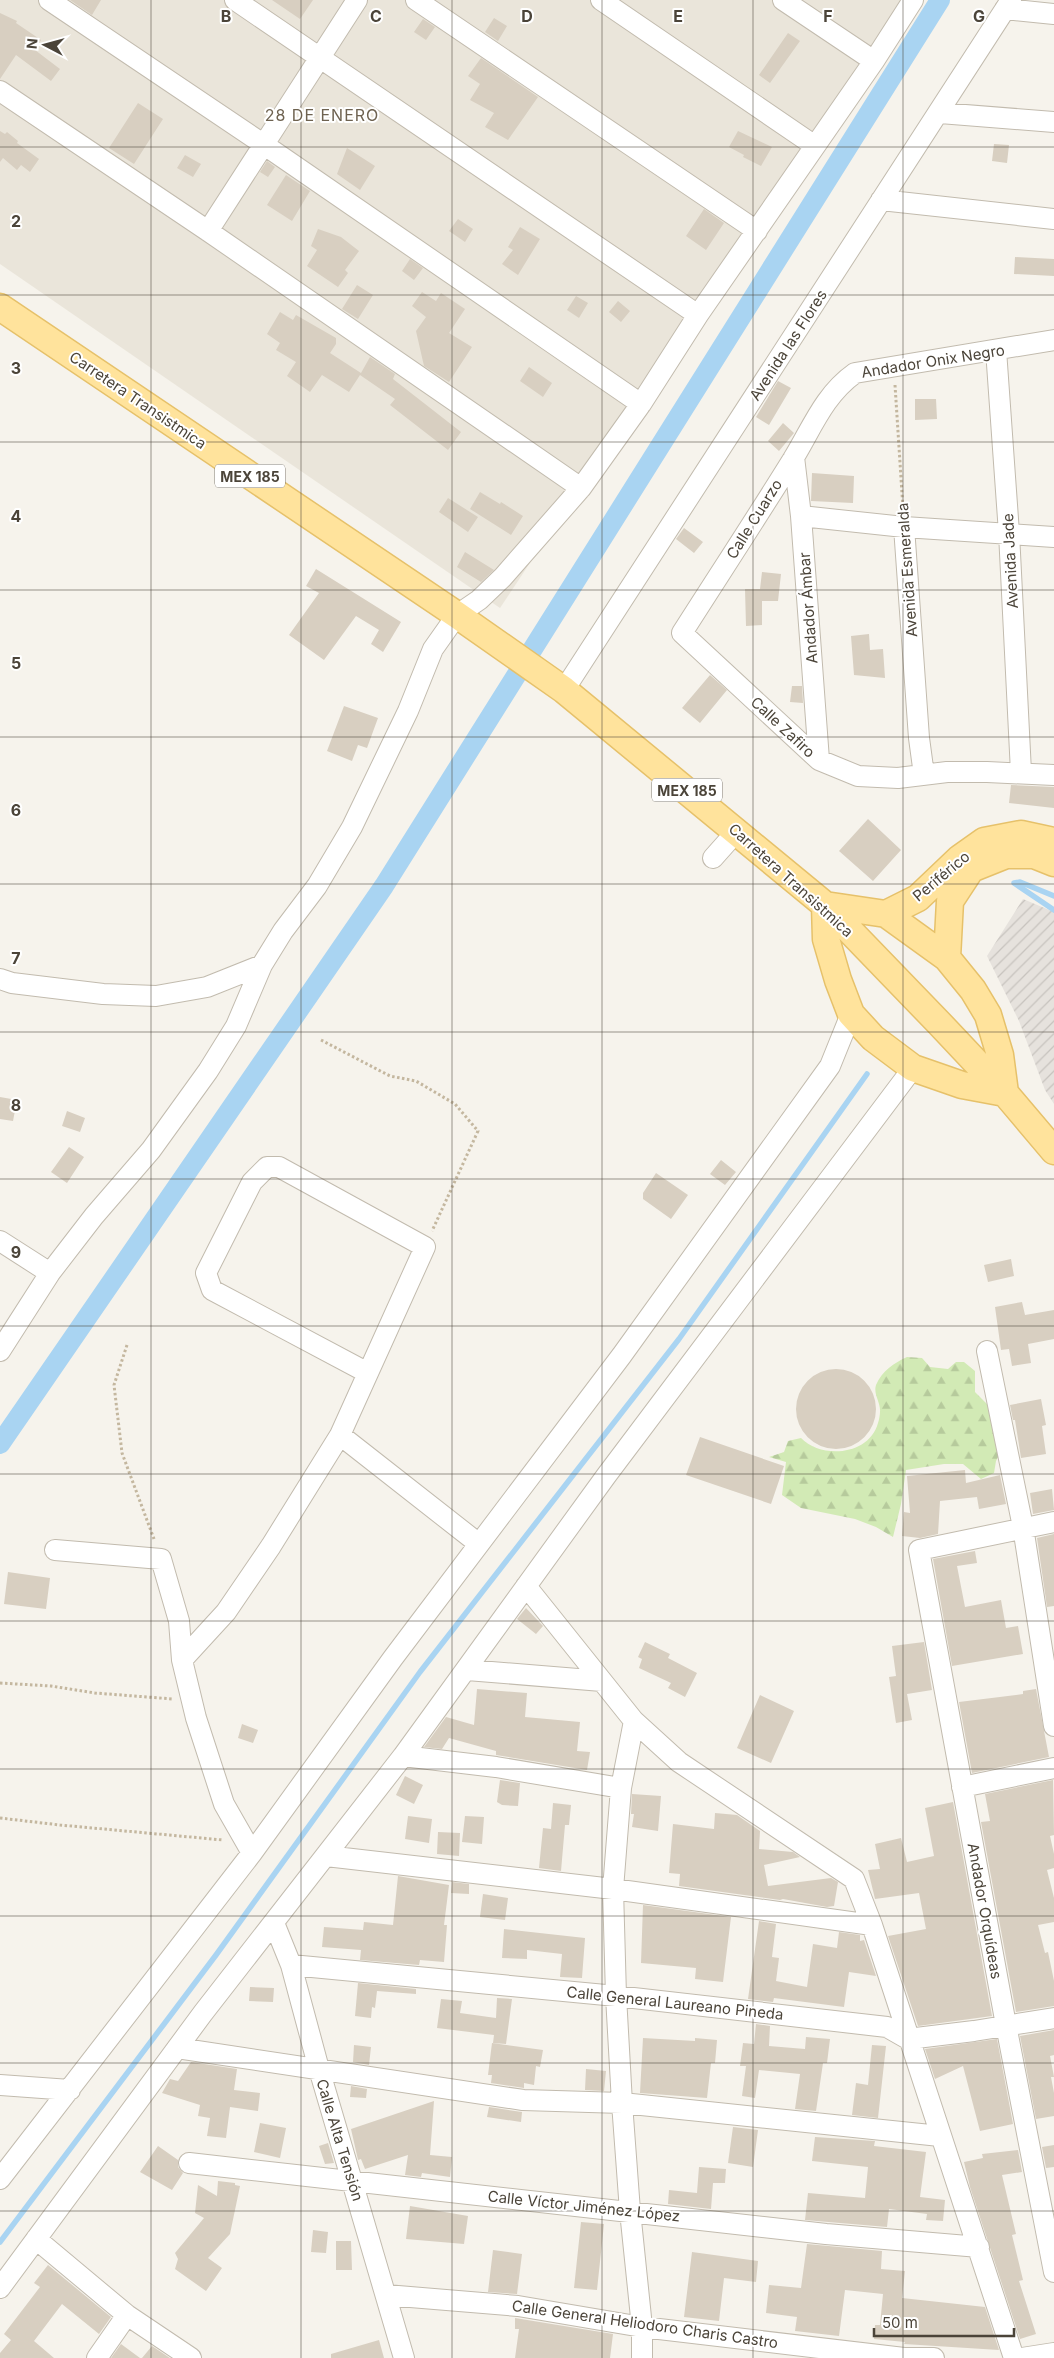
<svg xmlns="http://www.w3.org/2000/svg" width="1054" height="2358" viewBox="0 0 1054 2358" font-family="Inter,sans-serif">
<style>
.residential{fill:#eae5da}
.industrial{fill:url(#industrial-furrows)}
.forest{fill:url(#forest-firs)}
.lines{fill:none;stroke-linecap:round;stroke-linejoin:round}
.stream{stroke:#a9d4f2;stroke-width:5.5}
.canal{stroke:#a9d4f2;stroke-width:20}
.building{fill:#d8cfc1}
.minor-casing{stroke:#c2bbae;stroke-width:22}
.major-casing{stroke:#e6c16a;stroke-width:29}
.path{stroke:#c4b79f;stroke-width:3;stroke-dasharray:2.5 2.5;stroke-linecap:butt}
.minor{stroke:#fff;stroke-width:20}
.major{stroke:#ffe39c;stroke-width:26}
.grid{fill:none;stroke:#4b4439;stroke-width:1;stroke-opacity:0.55}
.labels{text-anchor:middle;dominant-baseline:central;stroke-width:4;stroke-linejoin:round;paint-order:stroke}
.shield{fill:#fff;stroke:#817c74;stroke-width:1}
.shield-label{font-size:14px;font-weight:bold;fill:#4b4439}
.street-label{font-size:15px;fill:#4b4439;stroke:#fff}
.neighbourhood-label{font-size:16px;letter-spacing:1px;fill:#6e6250;stroke:#fff}
.grid-label{font-size:16px;text-anchor:middle;font-weight:bold;fill:#4b4439;stroke:#fff;stroke-width:4;stroke-linejoin:round;paint-order:stroke}
</style>
<defs>
<pattern id="industrial-furrows" width="10" height="10" patternUnits="userSpaceOnUse" patternTransform="scale(1.25)"><rect width="10" height="10" fill="#e6e2dd"/><path d="M-1 1l2-2M0 10L10 0M9 11l2-2" fill="none" stroke="#c7c3be"/></pattern>
<pattern id="forest-firs" width="22" height="20" patternUnits="userSpaceOnUse" patternTransform="scale(1.25)"><rect width="22" height="20" fill="#d2eab5"/><path d="M5 1l3.5 6h-7zM16 11l3.5 6h-7z" fill="#b6ca9c"/></pattern>
</defs>
<rect width="100%" height="100%" fill="#f6f3ec"/>
<path class="residential" d="M0,0H903L500,608L0,264Z"/>
<path class="industrial" d="M1023,899L1054,912V1104L1045,1090L1019,1021L987,956Z"/>
<path class="forest" d="M907,1357L922,1358L930,1367L948,1369L956,1362H964L975,1371V1392L990,1407L1001,1451L996,1461L994,1473L981,1479L963,1464H944L906,1470L901,1504L893,1537L876,1527L855,1519L801,1508L782,1495L786,1462L769,1457L784,1452L788,1441L801,1438C821,1459 869,1456 878,1423C879,1420 880,1415 880,1412C881,1403 873,1394 876,1385C882,1371 894,1363 907,1357Z"/>
<g class="lines">
<path class="stream" d="M1054,896L1020,882L1014,883L1054,910
M0,2242L216,1955L420,1672L679,1339L867,1074"/>
<path class="canal" d="M0,1444L384,886L940,0"/>
</g>
<path class="building" d="M70,0H101L92,15Z
M272,0H313L300,19Z
M0,13L17,21L16,23L41,40L35,50L60,69L51,81L16,55L0,79Z
M494,18L507,26L498,41L485,32Z
M423,19L435,27L426,40L414,32Z
M788,33L800,41L770,83L759,75Z
M481,58L538,97L508,140L485,127L494,113L470,100L480,84L468,76Z
M138,103L163,119L134,164L109,148Z
M0,131L5,134L7,132L18,141L17,143L39,159L30,172L21,165L17,170L3,158L0,162Z
M738,131L772,147L761,166L743,157L744,155L729,147Z
M994,144L1009,145L1007,163L992,161Z
M347,148L375,166L360,190L337,174Z
M185,155L201,164L193,177L177,168Z
M267,161L275,167L268,177L260,172Z
M286,175L310,191L292,221L267,205Z
M704,209L724,223L706,250L686,236Z
M458,219L473,229L465,242L449,231Z
M520,227L540,239L518,275L502,264L513,250L508,247Z
M318,229L341,237L359,251L345,270L348,273L338,287L307,266L317,250L311,246Z
M1015,257L1054,259V276L1014,274Z
M410,259L423,268L414,280L402,271Z
M357,285L373,295L358,319L342,309Z
M422,292L436,301L441,293L465,309L449,333L472,347L449,382L424,366L416,331L426,317L412,306Z
M576,296L588,303L579,318L567,310Z
M618,301L630,311L621,322L609,312Z
M280,312L293,320L296,315L336,338V344L330,353L361,373L370,357L395,374L393,379L461,432L448,450L390,405L395,399L360,375L349,392L322,375L310,392L287,376L296,362L276,350L280,343L267,334Z
M529,367L552,383L543,397L520,381Z
M778,381L791,388L769,425L756,417Z
M915,399H936L937,419L915,420Z
M783,423L794,433L779,451L768,441Z
M812,473L854,476L853,503L811,501Z
M480,492L500,504L501,502L523,516L511,535L470,509Z
M448,498L478,517L468,532L439,512Z
M684,528L703,542L694,553L676,539Z
M465,552L494,570L481,582L457,567Z
M316,569L401,622L383,652L371,644L379,630L356,616L324,660L289,635L319,593L306,586Z
M762,572L781,574L778,601H762V625L746,626L745,589H760Z
M869,634L870,650L883,649L885,678L854,675L851,636Z
M710,675L727,690L700,723L682,708Z
M792,686H802L803,703L790,702Z
M344,706L378,718L367,748L358,745L352,761L327,751Z
M1011,785L1054,787V808L1009,803Z
M868,819L901,850L873,881L839,851Z
M0,1097L17,1100L13,1121L0,1119Z
M67,1111L85,1118L80,1132L62,1126Z
M69,1147L84,1157L67,1183L51,1172Z
M721,1160L736,1172L725,1185L710,1174Z
M656,1173L688,1195L671,1219L643,1199V1193Z
M1011,1259L1014,1276L988,1282L984,1265Z
M1022,1302L1025,1315L1054,1310V1339L1028,1344L1031,1363L1012,1366L1009,1349L1001,1350L995,1307Z
M796 1409a40 40 0 1 1 80 0a40 40 0 1 1-80 0Z
M1041,1399L1046,1425L1042,1426L1046,1454L1021,1458L1015,1420H1013L1010,1405Z
M700,1437L784,1466L771,1504L686,1475Z
M965,1470L966,1483L1000,1475L1006,1504L979,1509L977,1497L940,1501L938,1534L920,1538L902,1536L904,1512L910,1513L907,1476Z
M1052,1489L1054,1510L1033,1514L1030,1493Z
M1054,1534V1606L1047,1607L1037,1538Z
M975,1551L977,1563L957,1566L965,1607L1001,1600L1006,1628L1018,1626L1023,1654L952,1666L933,1559Z
M8,1572L50,1578L46,1609L4,1604Z
M526,1608L543,1626L536,1634L517,1619Z
M645,1642L670,1654L668,1658L697,1673L685,1697L668,1688L671,1683L639,1668L642,1659L638,1657Z
M924,1642L932,1690L907,1694L912,1720L896,1723L889,1677L896,1676L892,1646Z
M477,1689L527,1693L525,1717L580,1722L577,1751L590,1752L587,1770L496,1755V1751L449,1738L442,1749L424,1747L446,1717L474,1725Z
M1036,1689L1049,1757L972,1773L959,1702L1023,1694V1691Z
M760,1695L794,1711L771,1763L737,1748Z
M242,1724L258,1730L253,1743L238,1738Z
M405,1776L423,1785L414,1804L396,1795Z
M500,1780L520,1783L518,1806L502,1805L497,1802Z
M1053,1780L1054,1835L1050,1836L1054,1854V1868L1047,1870L1054,1898V1922L1038,1925L1045,1953L1048,1952L1054,1981V2006L1016,2012L981,1822L990,1821L985,1794Z
M632,1794L661,1796L658,1831L632,1827L634,1814H631Z
M953,1802L992,2016L918,2026L888,1936L926,1929L919,1893L875,1899L868,1870L880,1869L875,1844L901,1838L907,1862L934,1856L925,1808Z
M553,1803L571,1805L569,1825H565L561,1871L539,1868L543,1828L551,1829Z
M715,1813L737,1815L760,1831L759,1849L793,1852L800,1857L764,1865L768,1886L831,1878L838,1882L834,1906L827,1907L783,1899L780,1900L679,1886L680,1874L669,1873L673,1824L714,1829Z
M408,1816L432,1819L429,1843L405,1839Z
M465,1816L484,1817L482,1844L462,1842Z
M438,1832L460,1833L459,1856L437,1854Z
M398,1876L449,1885L444,1925H447L444,1962L420,1960L419,1965L360,1960L361,1950L322,1947L324,1927L363,1930L364,1922L393,1925Z
M452,1882L469,1884V1894L451,1893Z
M483,1894L508,1898L505,1920L480,1917Z
M643,1905L731,1917L723,1982L695,1979L696,1968L641,1963Z
M759,1921L776,1924L772,1957L779,1958L776,1981L807,1987L813,1944L837,1948L839,1932L860,1935V1941L864,1940L876,1976L849,1972L844,2007L774,1998L773,2002L748,1999Z
M504,1929L585,1938L582,1978L560,1977L562,1954L527,1950V1959L502,1958Z
M358,1983L416,1989V1994L377,1991L375,2008L372,2007L371,2018L355,2016Z
M250,1987L274,1988L273,2002L249,2001Z
M497,1998L512,1999L506,2044L493,2043L494,2035L437,2028L441,1999L462,2001L460,2013L496,2018Z
M756,2024L770,2026L769,2046L805,2049L806,2037L830,2039L827,2063H823L816,2111L795,2109L800,2074L759,2070L755,2098L742,2096L746,2066H740L743,2043L754,2044Z
M1054,2030V2055L1050,2056L1054,2077H1051L1054,2093V2116L1036,2119L1020,2036Z
M643,2038L695,2041V2038L717,2040L715,2063H711L707,2098L640,2093Z
M997,2039L1013,2124L980,2131L963,2066L935,2079L925,2049Z
M492,2043L543,2050L540,2067L536,2066L534,2085L524,2083V2088L491,2083L492,2075H488Z
M354,2045L371,2047L369,2065L353,2062Z
M872,2045L886,2046L878,2118L852,2115L856,2083L868,2085Z
M191,2062L237,2069L234,2090L260,2093L258,2111L230,2107L226,2138L207,2136L210,2118L198,2116L200,2105L162,2093L170,2079L178,2081Z
M586,2069L606,2071L604,2091L585,2090Z
M351,2086L367,2089L366,2098L350,2097Z
M434,2101L430,2155L452,2157L450,2177L422,2173L421,2177L405,2175L408,2155L365,2169L361,2159L358,2160L351,2129Z
M489,2107L522,2112L521,2122L487,2117Z
M260,2123L286,2128L280,2158L254,2152Z
M733,2127L758,2130L753,2167L728,2163Z
M815,2137L875,2141L874,2146L926,2152L920,2197L945,2200L943,2221L926,2220L927,2214L889,2209L887,2227L805,2220L808,2193L865,2198L868,2167L812,2161Z
M328,2143L334,2163L325,2164L319,2146Z
M1054,2145V2167L1046,2168L1042,2147Z
M158,2146L178,2160V2167L183,2173L172,2190L140,2172Z
M1018,2150L1022,2172L1002,2175L1016,2234L1012,2235L1023,2280L1019,2281L1036,2334L1020,2339L970,2187L964,2162L983,2158L982,2154Z
M699,2167L726,2169L725,2183H713L711,2209L668,2204L669,2190L697,2193Z
M218,2181L235,2183V2185L240,2186L230,2234L208,2258L222,2268L206,2291L175,2269L178,2259L175,2253L204,2218L195,2213L198,2185L217,2196Z
M410,2206L468,2216L464,2244L406,2239Z
M581,2222L604,2224L597,2290L574,2288Z
M313,2230L328,2232L326,2253L311,2252Z
M336,2241H351L352,2270H336Z
M807,2244L882,2251L881,2269L905,2271L902,2298L985,2307L999,2350L904,2344L905,2342L874,2339L875,2325H880L883,2294L845,2290L839,2336L795,2331L797,2317L766,2313L769,2285L801,2288Z
M493,2250L522,2254L517,2294L488,2292Z
M692,2252L758,2261L756,2282L724,2278L719,2321L684,2317Z
M48,2265L111,2317L99,2334L62,2304L34,2341L54,2358H0V2353L11,2340L4,2334L40,2287L34,2283Z
M515,2318L613,2334L610,2358H515L519,2329H515Z
M379,2340L384,2358H331V2354Z
M121,2344L140,2358H111Z
M152,2346L170,2358H142Z"/>
<g class="lines">
<defs>
<path id="minor" d="M49,0L263,144L641,404
M235,0L698,315
M416,0L757,231
M601,0L815,146
M783,0L874,61
M1005,9L1054,14
M0,91L208,231L581,488
M940,113L1054,122
M881,200L1054,219
M208,231L357,0
M1054,340L855,373C824,395 812,428 793,459C757,517 719,575 682,633L819,760L858,776L898,778L947,772H987L1054,775
M996,350L1009,533L1021,772
M794,457L801,516L819,760
M801,516L904,527L1054,537
M904,527L919,738L924,775
M564,690L1011,0
M713,858L737,831
M0,979L12,983L103,994L156,996L207,987L262,965
M0,1241L50,1273
M0,1351L50,1273L94,1216L151,1150L208,1071L236,1026L262,965L283,931L317,886L352,827L408,711L433,649L457,615L479,600L503,577L581,488L641,404L698,315L874,61L913,0
M987,1351L1023,1527L1054,1726
M340,1435L479,1544
M1054,1522L919,1550L1006,2025L1054,2272
M55,1550L161,1559L179,1621L182,1660L196,1718L224,1804L252,1853
M526,1586L634,1721L679,1762L854,1879L872,1925L1014,2358
M182,1660L226,1612L271,1546L340,1435L425,1247L279,1167H267L252,1182L206,1273L212,1290L368,1373
M467,1670L602,1681
M634,1721L621,1788L613,1889L616,1996L622,2103L630,2211L642,2327V2358
M403,1756L496,1767L621,1788
M962,1787L1054,1768
M326,1856L613,1889L872,1925
M274,1923L291,1965L319,2069L404,2358
M291,1965L616,1996L887,2027L908,2039L974,2031L1054,2018
M177,2048L523,2100L622,2103L940,2136
M0,2085L70,2090
M189,2163L826,2234L979,2247
M0,2179L252,1853L393,1658L622,1355L830,1066L851,1014
M36,2239L127,2315L191,2358
M0,2288L203,2013L403,1756L606,1476L913,1068
M386,2295L518,2306L642,2327L904,2358H934
M97,2358L127,2315
M1022,2358L1054,2353"/>
<path id="major" d="M0,307L457,615L564,690L825,905L939,1023L1005,1093L1054,1151
M825,905L886,914L947,958L973,990L988,1015L1000,1055L1005,1093L962,1085L913,1068L873,1038L851,1014L838,980L826,939Z
M886,914L918,898L960,858L984,841L1021,834L1054,841
M947,958L950,901L971,869L1006,855H1034L1054,863"/>
</defs>
<use href="#minor" class="minor-casing"/>
<use href="#major" class="major-casing"/>
<path class="path" d="M895,385L903,509
M321,1040L390,1076L416,1081L455,1104L478,1131L432,1231
M127,1345L114,1385L122,1453L154,1539
M0,1683L51,1686L95,1693L173,1699
M0,1818L60,1825L223,1840"/>
<use href="#minor" class="minor"/>
<use href="#major" class="major"/>
</g>
<path class="grid" d="M151,0V2358M301,0V2358M452,0V2358M602,0V2358M753,0V2358M903,0V2358M0,147H1054M0,295H1054M0,442H1054M0,590H1054M0,737H1054M0,884H1054M0,1032H1054M0,1179H1054M0,1326H1054M0,1474H1054M0,1621H1054M0,1769H1054M0,1916H1054M0,2063H1054M0,2211H1054"/>
<g class="labels">
<g class="shield">
<rect x="215" y="464.5" width="70" height="23" rx="4"/>
<rect x="652" y="778.5" width="70" height="23" rx="4"/>
</g>
<g class="shield-label">
<text x="250" y="476">MEX 185</text>
<text x="687" y="790">MEX 185</text>
</g>
<g class="street-label">
<text transform="translate(788 345) rotate(-57)">Avenida las Flores</text>
<text transform="translate(933 361) rotate(-9)">Andador Onix Negro</text>
<text transform="translate(138 400) rotate(34)">Carretera Transistmica</text>
<text transform="translate(754 519) rotate(-58)">Calle Cuarzo</text>
<text transform="translate(1010 561) rotate(-93)">Avenida Jade</text>
<text transform="translate(907 570) rotate(-94)">Avenida Esmeralda</text>
<text transform="translate(808 608) rotate(-94)">Andador Ámbar</text>
<text transform="translate(783 727) rotate(43)">Calle Zafiro</text>
<text transform="translate(941 876) rotate(-40)">Periférico</text>
<text transform="translate(791 880) rotate(42)">Carretera Transistmica</text>
<text transform="translate(985 1911) rotate(80)">Andador Orquídeas</text>
<text transform="translate(675 2003) rotate(6)">Calle General Laureano Pineda</text>
<text transform="translate(340 2140) rotate(73)">Calle Alta Tensión</text>
<text transform="translate(584 2206) rotate(6)">Calle Víctor Jiménez López</text>
<text transform="translate(645 2324) rotate(8)">Calle General Heliodoro Charis Castro</text>
</g>
<g class="neighbourhood-label">
<text x="322" y="115">28 DE ENERO</text>
</g>
</g>
<g class="grid-label">
<text x="226" y="22">B</text>
<text x="376" y="22">C</text>
<text x="527" y="22">D</text>
<text x="678" y="22">E</text>
<text x="828" y="22">F</text>
<text x="979" y="22">G</text>
<text x="16" y="227">2</text>
<text x="16" y="374">3</text>
<text x="16" y="522">4</text>
<text x="16" y="669">5</text>
<text x="16" y="816">6</text>
<text x="16" y="964">7</text>
<text x="16" y="1111">8</text>
<text x="16" y="1258">9</text>
</g>
<g transform="translate(45 45) rotate(276)" stroke="#ffffff" stroke-width="4" paint-order="stroke">
<path d="M0-4L9 19L0 12L-9 19Z" fill="#4b4439"/>
<text y="-8" font-size="14" font-weight="bold" text-anchor="middle" fill="#4b4439">N</text>
</g>
<path d="M874 2328v8h140v-8" fill="none" stroke="#4b4439" stroke-width="2.5"/>
<text x="882" y="2328" font-size="15" fill="#4b4439" stroke="#ffffff" stroke-width="4" paint-order="stroke">50 m</text>
</svg>
